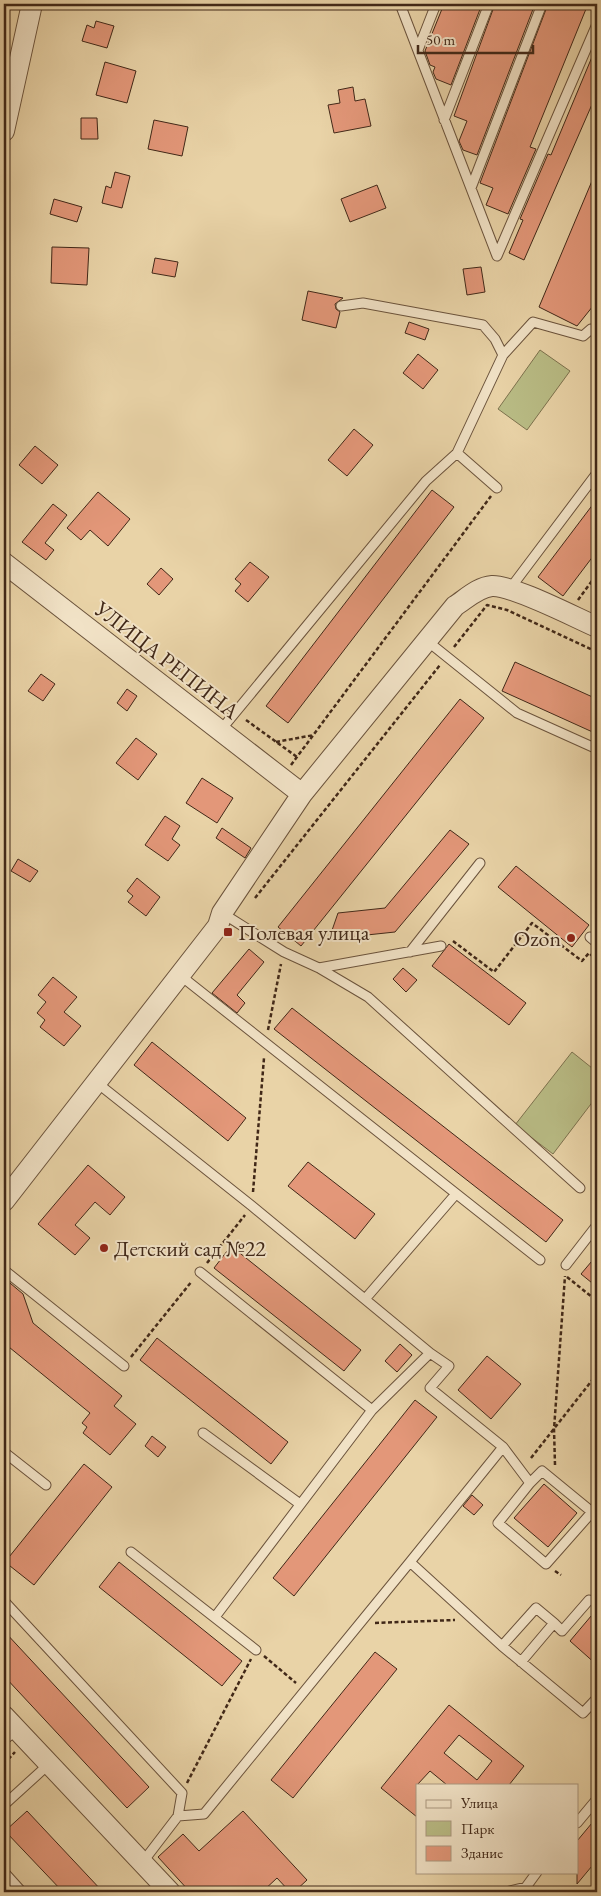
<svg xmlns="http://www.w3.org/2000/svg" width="601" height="1896" viewBox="0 0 601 1896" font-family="'EB Garamond',serif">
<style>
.green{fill:#b9bc85;stroke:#7d724e}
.building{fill:#e39779;stroke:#412818;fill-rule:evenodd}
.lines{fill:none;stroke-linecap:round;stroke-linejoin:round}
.service-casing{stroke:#6b533c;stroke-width:11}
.tertiary-casing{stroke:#6b533c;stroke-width:22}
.path{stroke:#412818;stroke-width:2.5;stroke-dasharray:4 2.5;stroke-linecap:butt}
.service{stroke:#f1e2c6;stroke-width:9}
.tertiary{stroke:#f1e2c6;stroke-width:20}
.poi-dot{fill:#8f2418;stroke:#f1e2c6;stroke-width:2}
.labels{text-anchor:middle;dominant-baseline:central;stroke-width:4;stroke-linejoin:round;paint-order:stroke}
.street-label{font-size:22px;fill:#412818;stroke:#f1e2c6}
.poi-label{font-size:22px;fill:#412818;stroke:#f1e2c6;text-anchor:start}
</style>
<rect width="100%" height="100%" fill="#e9d3a7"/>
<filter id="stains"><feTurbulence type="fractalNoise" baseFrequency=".004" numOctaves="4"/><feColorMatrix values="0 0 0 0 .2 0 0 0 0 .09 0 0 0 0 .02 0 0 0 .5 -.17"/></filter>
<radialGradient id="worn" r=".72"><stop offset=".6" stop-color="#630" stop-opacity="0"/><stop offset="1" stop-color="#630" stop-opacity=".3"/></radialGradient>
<path class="green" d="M540,350L570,371L527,430L498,409Z
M572,1052L597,1072V1096L553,1154L515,1125Z"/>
<path class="building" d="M444,4H482L451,85L436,79L433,72L435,67L430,65L425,51Z
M495,4H535L477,155L463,150L459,141L467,121L454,116Z
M548,4H588L530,147L536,149L508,214L486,205L493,188L480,183Z
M96,21L114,26L107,48L82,41L87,25L94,28Z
M597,45V93L524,260L509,253L523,220L520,219L548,154L551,155Z
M105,62L136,71L127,103L96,95Z
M353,87L355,101L365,99L371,126L334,133L328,105L340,103L338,90Z
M81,118H97L98,139H81Z
M154,120L188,127L182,156L148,149Z
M597,169V301L577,326L539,307Z
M115,172L130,176L122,208L102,203L106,186L111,188Z
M377,185L386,208L350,222L341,199Z
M54,199L82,207L77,222L50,214Z
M52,247L89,248L87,285L51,283Z
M155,258L178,262L175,277L152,273Z
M481,267L485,292L467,295L463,269Z
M308,291L343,298L335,304L336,309L340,312L336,328L302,320Z
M409,322L429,329L425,340L405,333Z
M418,354L438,370L423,389L403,373Z
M354,429L373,445L347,476L328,460Z
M35,446L58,465L42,484L19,465Z
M432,490L454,507L288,723L266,706Z
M98,492L130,519L108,546L90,530L81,540L67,528Z
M597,499V551L563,596L538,577Z
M53,504L67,515L45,543L54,550L46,560L22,542Z
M250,562L269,577L248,602L235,591L241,584L235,579Z
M161,568L173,579L159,595L147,584Z
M515,662L597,699V734L502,691Z
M41,674L55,684L43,701L28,691Z
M127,689L137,696L127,711L117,703Z
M460,699L484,718L301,946L278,927Z
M136,738L157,754L138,780L116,763Z
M202,778L233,798L217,823L186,803Z
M165,816L180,826L172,839L180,845L168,861L145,845Z
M222,828L251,848L245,858L216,838Z
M450,830L469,844L395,932L329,939L338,913L385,908Z
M18,859L38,871L30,882L11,871Z
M516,866L589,925L572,947L498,887Z
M137,878L160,897L146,916L128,902L133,896L127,891Z
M449,944L526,1003L509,1025L432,966Z
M249,949L264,962L237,995L245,1003L237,1013L212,993Z
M403,968L417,980L406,992L393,979Z
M53,977L77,997L64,1012L81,1026L64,1046L40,1027L45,1020L37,1013L46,1002L38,995Z
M292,1008L563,1220L546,1242L274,1029Z
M152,1042L246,1118L228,1141L134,1065Z
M308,1162L375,1214L355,1239L288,1186Z
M88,1165L125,1197L110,1215L95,1202L75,1225L90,1238L75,1255L38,1224Z
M231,1246L361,1350L344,1371L214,1268Z
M597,1255V1287L581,1274Z
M4,1278L23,1294L33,1323L122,1396L114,1406L136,1424L110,1455L83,1433L87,1427L82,1423L90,1413L4,1343Z
M157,1338L288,1442L271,1464L140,1360Z
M400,1344L412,1355L397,1372L385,1361Z
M487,1356L521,1384L491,1419L458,1390Z
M415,1400L437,1417L294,1596L273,1578Z
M152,1436L166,1447L158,1457L145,1446Z
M84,1464L112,1487L34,1585L5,1562Z
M544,1484L577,1513L548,1547L514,1518Z
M472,1495L483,1505L474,1515L463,1506Z
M119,1562L242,1661L222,1686L99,1587Z
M597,1609V1665L570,1641Z
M4,1631L149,1787L127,1808L4,1676Z
M375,1652L397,1669L293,1798L271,1780Z
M449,1705L524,1766L509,1785H447L430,1771L417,1785V1817L381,1788ZM459,1735L492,1761L477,1780L444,1753Z
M27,1811L103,1892H63L5,1831Z
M243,1811L307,1880L294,1892H290L277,1878L262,1892H202L196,1886L190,1892L158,1857L183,1834L199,1851Z
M597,1817V1860L577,1884V1841Z"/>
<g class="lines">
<defs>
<path id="service" d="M400,4L497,256
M418,50L436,4
M444,120L489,4
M471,188L542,4
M497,256L597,24
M341,306L363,303L483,325L495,339L503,355L457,453
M503,355L533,322L583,336L591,329
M509,590L597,473
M426,640L517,713L597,749
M220,731L426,481L457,453L497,488
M222,913L284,952L319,968L441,946
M590,937L597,943
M410,952L480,863
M319,968L368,997L580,1188
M181,976L540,1260
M96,1082L252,1206L430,1353L372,1410L215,1617
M566,1265L597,1225
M4,1270L124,1366
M200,1272L372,1410
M366,1298L455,1195
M430,1353L449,1366L430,1388L503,1447L410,1562L502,1646L583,1713L597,1698
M203,1433L300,1504
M503,1447L530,1483L498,1523L546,1564L592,1512L542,1471L530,1483
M4,1452L46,1485
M131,1552L256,1650
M4,1601L182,1793L178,1816
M554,1623L562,1631L589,1600
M502,1646L536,1608L554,1623L521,1662
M4,1740L17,1730
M4,1805L49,1764
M577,1823L597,1799
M142,1863L178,1816L204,1814L410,1562
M4,1872L22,1892
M506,1892L526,1887L537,1872"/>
<path id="tertiary" d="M4,131L32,4
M4,563L302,794
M4,1201L218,926L222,913L302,794L455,606C466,599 478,587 492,586C513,585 576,618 597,627
M4,1716L170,1892"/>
</defs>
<use href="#service" class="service-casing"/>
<use href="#tertiary" class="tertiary-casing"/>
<path class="path" d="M578,600L597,574
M454,647L487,605L507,610L597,652
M246,720L297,757
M276,742L314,735
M291,765L491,496
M255,898L440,665
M453,941L494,972L532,923L582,961L589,953L597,960
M268,1030L281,964
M253,1192L264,1058
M207,1263L245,1215
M567,1277L597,1301
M131,1357L192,1281
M531,1458L597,1374
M555,1465L554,1429L565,1276
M555,1571L561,1575
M375,1623L455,1620
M264,1656L296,1683
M4,1764L15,1752
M187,1783L251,1659"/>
<use href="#service" class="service"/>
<use href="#tertiary" class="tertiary"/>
</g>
<g class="poi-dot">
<rect x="223" y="927" width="10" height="10" rx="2.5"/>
<circle cx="571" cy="938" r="5"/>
<circle cx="104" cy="1248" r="5"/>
</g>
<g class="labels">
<g class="street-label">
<text transform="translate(167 660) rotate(38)">УЛИЦА РЕПИНА</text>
</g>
<g class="poi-label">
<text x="238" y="932">Полевая улица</text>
<text x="561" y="938" text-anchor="end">Ozon</text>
<text x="114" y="1248">Детский сад №22</text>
</g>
</g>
<rect width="601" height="1896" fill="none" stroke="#e9d3a7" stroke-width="20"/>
<rect x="5" y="5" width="591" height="1886" fill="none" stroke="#412818" stroke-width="2.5"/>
<rect x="10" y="10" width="581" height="1876" fill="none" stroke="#412818"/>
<rect x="416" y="1784" width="162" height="90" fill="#f1e2c6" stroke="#ab9880"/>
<rect x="426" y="1800" width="25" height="8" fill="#f1e2c6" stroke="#ab9880"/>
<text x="461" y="1808" font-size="15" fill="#412818">Улица</text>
<rect x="426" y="1821" width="25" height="15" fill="#b9bc85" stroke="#ab9880"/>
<text x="461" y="1834" font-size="15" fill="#412818">Парк</text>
<rect x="426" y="1846" width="25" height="15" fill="#e39779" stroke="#ab9880"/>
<text x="461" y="1858" font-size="15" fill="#412818">Здание</text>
<path d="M418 45v8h115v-8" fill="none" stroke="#412818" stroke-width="2.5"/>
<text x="426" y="45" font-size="15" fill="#412818" stroke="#f1e2c6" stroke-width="4" paint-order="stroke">50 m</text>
<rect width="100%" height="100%" filter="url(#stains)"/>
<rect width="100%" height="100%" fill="url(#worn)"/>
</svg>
